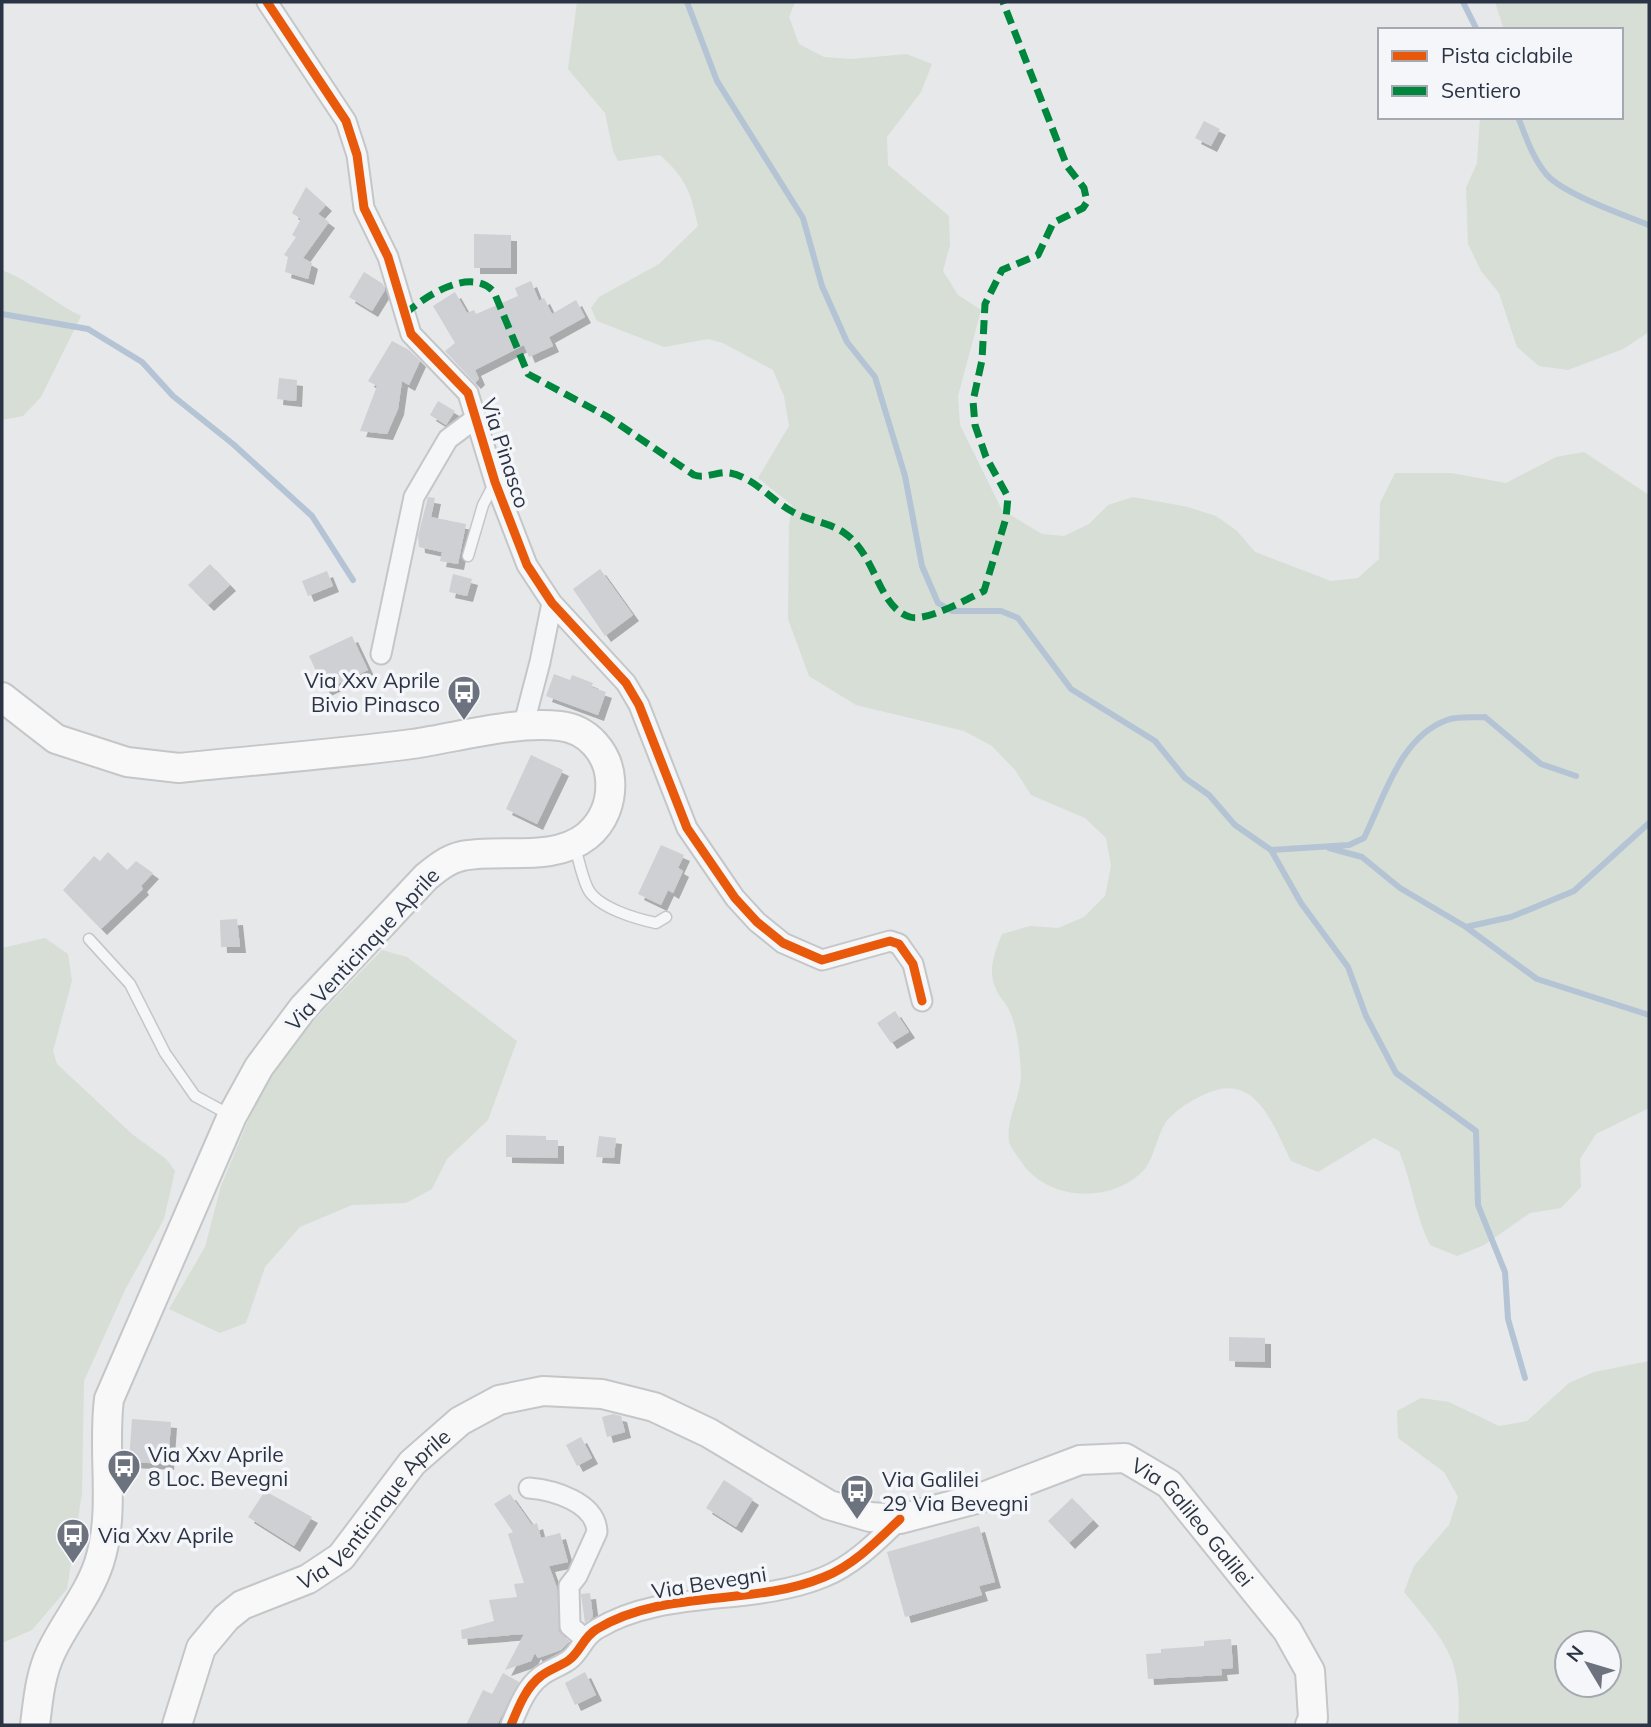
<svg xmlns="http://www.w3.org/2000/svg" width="1651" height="1727" viewBox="0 0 1651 1727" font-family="Mulish,sans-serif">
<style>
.green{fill:#d6ded6;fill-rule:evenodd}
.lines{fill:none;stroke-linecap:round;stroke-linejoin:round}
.stream{stroke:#b4c4d5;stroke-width:6}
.building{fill:#ced0d3;filter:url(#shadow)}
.service-casing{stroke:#c4c6c8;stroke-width:13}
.minor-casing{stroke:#c4c6c8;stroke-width:23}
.secondary-casing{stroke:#c4c6c8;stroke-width:32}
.service{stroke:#f5f6f7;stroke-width:10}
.minor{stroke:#f5f6f7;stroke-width:19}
.secondary{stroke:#f8f8f8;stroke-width:28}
.quiet{stroke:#00873e;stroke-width:7;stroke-dasharray:14 7;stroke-linecap:butt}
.cycleway-casing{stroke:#f4f6f9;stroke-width:13}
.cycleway{stroke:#e8590c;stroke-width:9}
.labels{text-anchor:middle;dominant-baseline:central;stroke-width:7;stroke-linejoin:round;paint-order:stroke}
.street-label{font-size:21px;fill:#2b3445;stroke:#f4f6f9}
.poi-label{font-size:21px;fill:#2b3445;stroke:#f4f6f9;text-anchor:start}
</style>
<defs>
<filter id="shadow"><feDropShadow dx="6" dy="6" stdDeviation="0" flood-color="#0004"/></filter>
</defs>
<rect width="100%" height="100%" fill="#e6e8ea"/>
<path class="green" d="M577,2H795L789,17L799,44L824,57L852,59L906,54L932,64L921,92L887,137L888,165L949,216L950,245L943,271L958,295L981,310L958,396L960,425L1002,510L1042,534L1064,536L1089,524L1108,505L1133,497L1188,507L1216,516L1237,531L1255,552L1331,581L1358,578L1379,559L1380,503L1395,473H1451L1506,483L1556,457L1584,452L1649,495V1108L1596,1134L1580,1159L1581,1187L1561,1208L1530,1213L1484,1245L1457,1256L1430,1245C1415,1215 1412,1182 1399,1151L1374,1138L1318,1172L1291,1161C1273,1125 1256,1070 1205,1094C1192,1100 1175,1110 1166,1122C1156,1137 1154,1162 1140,1174C1106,1204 1045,1200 1020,1160C1016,1154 1010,1147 1009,1141C1006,1118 1021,1097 1021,1074C1020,1054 1018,1030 1010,1012C1007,1004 999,997 996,989C987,970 995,952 1002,934L1030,926L1058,928L1084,917L1105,896L1111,866L1106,838L1085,818L1031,795L1015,770L992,746L964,731L856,705L809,676L788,619L789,526L792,505L758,478L789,426L784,396L773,370L723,343L708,339L664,347L597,321L591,308L599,297L659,264L698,226C691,193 686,178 660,155L618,161L613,151L605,113L568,69Z
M1495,2H1649V332L1623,349L1568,370L1539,366L1517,347L1499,293L1481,271L1468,244L1466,188L1477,163L1480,117H1621V30H1504Z
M2,270C30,281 53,302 81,316L41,397L23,416L2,420Z
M45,938L68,954L72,981L53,1051L57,1064L132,1134L166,1159L175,1171L164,1219L125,1290L84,1381L82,1493L67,1589L32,1630L2,1643V948Z
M382,950L407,957L517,1041L488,1120L447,1159L432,1189L406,1203L352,1205L300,1227L265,1267L246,1323L220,1333L169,1309L205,1247L221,1186L258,1097L296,1039Z
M1649,1361V1725H1458C1463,1658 1445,1642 1404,1592L1414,1566L1449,1525L1458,1497L1444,1472L1398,1438L1397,1411L1421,1398L1449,1402L1499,1426L1527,1421L1569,1383L1594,1372ZM1567,1643H1609V1685H1567Z"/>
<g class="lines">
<path class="stream" d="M687,2L717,81L803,218L822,286L847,342L875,377L905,476L922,566L938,603L952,611H1001L1018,618L1071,689L1155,741L1185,778L1209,795L1235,825L1271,850L1301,903L1348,967L1366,1016L1396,1073L1476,1131L1478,1205L1505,1272L1508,1319L1525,1378
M1463,2L1477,30
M1518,117C1526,137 1533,159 1547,175C1564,194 1624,215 1649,225
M2,314L88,329L142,362L173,396L233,444L312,516L353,580
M1329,848L1362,857L1400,888L1466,927L1537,979L1649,1015
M1271,850L1349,845L1364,838C1385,796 1400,737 1447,720C1458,716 1473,718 1485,717L1541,764L1576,776
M1466,927L1511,917L1574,891L1649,823"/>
</g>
<path class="building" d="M1204,121L1220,129L1211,146L1195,138Z
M306,187L326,205L318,214L329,222L303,258L312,263L308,279L285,272L288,257L284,255L296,237L292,235L301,219L292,213Z
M474,234L511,235V268H474Z
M364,272L383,284L385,290L372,311L349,297Z
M531,281L539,301L544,298L552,314L576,300L585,317L549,337L553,346L529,357L524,345L475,370L479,379L475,383L445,351L455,343L433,306L455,292L467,313L474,310L476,314L518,296L515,288Z
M392,341L409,350L420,361L409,385L402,381L398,409L387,434L360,431L377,386L368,381Z
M279,378L297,380L296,401L277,399Z
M438,401L455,411L446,425L430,415Z
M428,497L435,498L431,517L466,524L458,564L440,561L442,552L419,547L418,536Z
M210,564L230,585L208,605L188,585Z
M600,569L633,615L605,636L573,589Z
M327,571L333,586L308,596L302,581Z
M453,574L472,579L467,596L449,592Z
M352,636L368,670L325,690L309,656Z
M554,674L570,680L572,675L593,683L591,687L606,692L598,715L546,696Z
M531,755L563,770L537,824L506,809Z
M661,845L684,855L678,868L683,871L673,893L668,890L661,905L638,894Z
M108,852L127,870L136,861L153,873L141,886L143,889L101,929L63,890L94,856L100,861Z
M237,919L240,947H221L220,920Z
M895,1011L909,1032L891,1043L877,1023Z
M506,1135L546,1136V1140H558V1158L506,1157Z
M599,1136L616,1138L614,1158L596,1157Z
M1229,1337L1265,1338V1362L1229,1361Z
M613,1414L621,1416L625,1432L607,1437L602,1417Z
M132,1419L171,1422L168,1464L129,1462Z
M581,1437L592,1458L577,1466L566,1445Z
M724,1480L753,1499L736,1527L706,1508Z
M265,1491L312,1517L294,1546L248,1517Z
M510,1494L532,1525L537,1523L541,1538L560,1533L568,1562L549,1566L557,1588L559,1631L569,1642L561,1650L538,1658L535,1653L531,1661L505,1670L524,1634L462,1639L461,1630L494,1621L489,1600L517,1597L514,1584L524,1583L508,1534L513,1532L494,1504Z
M1072,1498L1093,1520L1069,1543L1048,1521Z
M979,1526L995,1582L979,1586L982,1595L905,1617L887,1552Z
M590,1593L593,1617L585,1623L581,1594Z
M1231,1639L1233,1668L1221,1669L1222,1675L1148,1679L1146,1654L1161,1653V1649L1204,1646V1641Z
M585,1672L596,1695L575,1705L565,1683Z
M503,1673L519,1682L497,1725H466L483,1690L492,1694Z"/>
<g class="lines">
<defs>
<path id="service" d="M468,556L483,505L494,484
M575,847C579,861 582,877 588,889C598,908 637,919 656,923L666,917
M89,939L130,984L165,1053L195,1096L230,1115"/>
<path id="minor" d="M267,2L346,121L357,155L364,208L388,257L411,334L468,393L495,482L527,565L552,603L626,683L639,705L687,828L735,898L757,922L783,943L822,960L890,941L899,944L913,964L922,1001
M381,654L414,497L448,439L476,418
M523,727L540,662L552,603
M529,1488C553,1490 596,1502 597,1532L577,1576L569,1586L570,1626L584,1638
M511,1725C518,1708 526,1687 541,1676C550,1669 561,1666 569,1660C581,1651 583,1637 597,1629C665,1588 752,1607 824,1577C854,1565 878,1540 900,1519"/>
<g id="secondary">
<path d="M2,697L56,739L127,762L179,768C257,760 335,754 412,744C460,737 512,721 560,726C588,729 608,753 610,779C612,801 604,822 587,836C553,863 501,848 462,856C448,859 437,868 426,877L303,1008L259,1067L232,1116L109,1399C102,1453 116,1511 99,1563C88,1596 65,1622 51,1652C40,1675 38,1701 35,1725"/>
<path id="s1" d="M177,1725L201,1648L226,1618L242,1605L308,1579L341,1557L412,1463L460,1421L499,1400L543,1391L602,1394L654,1407L709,1433L829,1505L870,1517L900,1519L980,1498L1080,1460L1125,1458L1169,1484L1287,1630L1310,1671L1313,1718L1310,1725"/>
</g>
</defs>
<use href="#service" class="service-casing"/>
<use href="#minor" class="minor-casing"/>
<use href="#secondary" class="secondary-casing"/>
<use href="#service" class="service"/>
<use href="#minor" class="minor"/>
<use href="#secondary" class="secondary"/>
<path class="quiet" d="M405,314C425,296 471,266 494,292L528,374L608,417L694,475C706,479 718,471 730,473C755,478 772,501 793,512C809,521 828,522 843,532C877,554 877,607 910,617C927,622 967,599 984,591L1006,518L1008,497L986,457L975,425L973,401L982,360L985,304L1002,270L1038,255L1053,223L1083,208L1087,202L1084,188L1067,166L1003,2"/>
<defs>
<path id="cycleway" d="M267,2L346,121L357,155L364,208L388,257L411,334L468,393L495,482L527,565L552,603L626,683L639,705L687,828L735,898L757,922L783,943L822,960L890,941L899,944L913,964L922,1001
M511,1725C518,1708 526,1687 541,1676C550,1669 561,1666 569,1660C581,1651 583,1637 597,1629C665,1588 752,1607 824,1577C854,1565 878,1540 900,1519"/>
</defs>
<use href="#cycleway" class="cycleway-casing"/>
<use href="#cycleway" class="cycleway"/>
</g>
<defs>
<symbol id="bus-pin" viewBox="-11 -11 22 30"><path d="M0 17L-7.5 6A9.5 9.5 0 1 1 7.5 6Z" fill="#6c737f" stroke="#f4f6f9"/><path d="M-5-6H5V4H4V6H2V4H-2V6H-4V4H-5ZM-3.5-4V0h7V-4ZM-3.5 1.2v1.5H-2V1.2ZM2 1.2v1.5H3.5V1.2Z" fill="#fff"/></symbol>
</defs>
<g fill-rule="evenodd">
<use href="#bus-pin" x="445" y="673" width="38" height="52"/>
<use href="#bus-pin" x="105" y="1447" width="38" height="52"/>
<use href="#bus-pin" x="838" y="1472" width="38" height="52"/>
<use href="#bus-pin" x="54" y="1516" width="38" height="52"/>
</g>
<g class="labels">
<g class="street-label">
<text transform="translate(506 453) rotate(72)">Via Pinasco</text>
<text transform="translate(362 949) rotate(-47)">Via Venticinque Aprile</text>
<text stroke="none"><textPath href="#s1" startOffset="308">Via Venticinque Aprile</textPath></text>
<text stroke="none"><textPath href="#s1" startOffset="1237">Via Galileo Galilei</textPath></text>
<text transform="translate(709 1582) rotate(-9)">Via Bevegni</text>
</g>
<g class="poi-label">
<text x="440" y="680" text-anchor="end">Via Xxv Aprile<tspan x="440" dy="24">Bivio Pinasco</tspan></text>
<text x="148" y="1454">Via Xxv Aprile<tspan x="148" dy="24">8 Loc. Bevegni</tspan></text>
<text x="882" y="1479">Via Galilei<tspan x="882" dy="24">29 Via Bevegni</tspan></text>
<text x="98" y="1535">Via Xxv Aprile</text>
</g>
</g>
<rect width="1651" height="1727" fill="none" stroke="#2b3445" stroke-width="7"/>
<rect x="1378" y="28" width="245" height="91" fill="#f4f6f9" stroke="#a4a8b1" stroke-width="2"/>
<rect x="1392" y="51" width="35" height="10" fill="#e8590c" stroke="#a4a8b1" stroke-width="2"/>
<text x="1441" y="63" font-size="21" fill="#2b3445">Pista ciclabile</text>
<rect x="1392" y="86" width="35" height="10" fill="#00873e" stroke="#a4a8b1" stroke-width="2"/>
<text x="1441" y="98" font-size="21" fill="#2b3445">Sentiero</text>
<g transform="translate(1588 1664) rotate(308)"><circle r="33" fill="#f4f6f9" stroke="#a4a8b1" stroke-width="2"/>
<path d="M0-5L12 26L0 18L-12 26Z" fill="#6c737f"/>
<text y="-10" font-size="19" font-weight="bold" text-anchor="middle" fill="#2b3445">N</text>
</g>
</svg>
